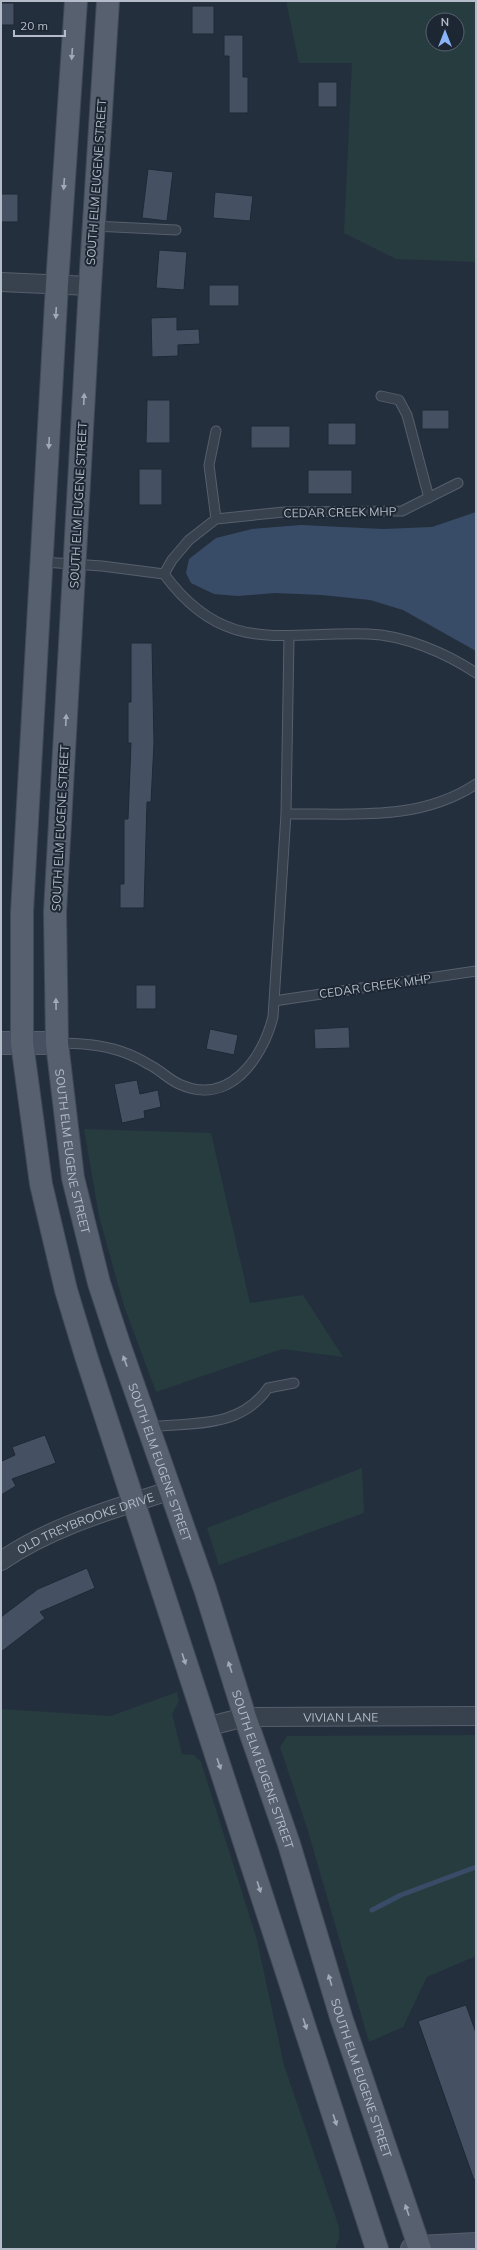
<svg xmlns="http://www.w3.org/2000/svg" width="477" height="2250" viewBox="0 0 477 2250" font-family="Mulish,sans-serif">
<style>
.green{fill:#263c3f;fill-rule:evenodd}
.water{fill:#394c67}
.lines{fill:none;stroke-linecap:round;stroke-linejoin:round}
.stream{stroke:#394c67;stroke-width:5}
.building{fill:#455162;stroke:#1f2835}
.lane-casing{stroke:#565f6c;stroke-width:11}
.street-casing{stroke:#565f6c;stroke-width:20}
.secondary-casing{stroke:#565f6c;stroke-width:24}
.primary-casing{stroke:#414a57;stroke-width:24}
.lane{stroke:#38414e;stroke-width:9}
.street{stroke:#38414e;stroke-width:18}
.secondary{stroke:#465061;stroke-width:22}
.primary{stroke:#56606e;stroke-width:22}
.oneway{fill:#a1aab7}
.labels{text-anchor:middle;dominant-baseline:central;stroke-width:4;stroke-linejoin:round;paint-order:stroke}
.street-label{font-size:12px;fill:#b4bcc9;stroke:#1d2633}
</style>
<rect width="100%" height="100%" fill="#242f3e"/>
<path class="green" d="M286,1H476V262L396,259L344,233L352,63H299ZM433,20H457V44H433Z
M84,1129L211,1133L250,1303L303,1295L343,1357L282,1349L156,1392L124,1306L99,1216Z
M362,1468L364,1513L219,1565L207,1528Z
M177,1692L179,1701L172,1714L182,1754L194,1755L201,1762L257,1940L284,2065L339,2227V2238L335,2249H1V1709L111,1716Z
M476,1735V1956L427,1977L403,2027L369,2042L308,1831L280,1747L287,1736Z"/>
<path class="water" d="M476,512V651L403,610L370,600L322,595L275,593L238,596L214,594L191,583L186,573L189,559L216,538L252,529L301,525L383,529L432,527Z"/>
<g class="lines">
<path class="stream" d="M372,1910L401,1895L476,1867"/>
</g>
<path class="building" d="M1,3H14V25H1Z
M192,6H214V34H192Z
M224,35H243V77H248V113H229V56H224Z
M318,82H337V107H318Z
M148,169L173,172L167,221L142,218Z
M215,192L253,196L250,221L213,218Z
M1,194H18V222H1Z
M159,250L187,252L184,290L156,288Z
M209,285H239V306H209Z
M177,317V330L199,329L200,344L178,345V356L152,357L151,318Z
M147,400H170V443H146Z
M422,410H449V429H422Z
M328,423H356V445H328Z
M251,426H290V448H251Z
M139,469H162V505H139Z
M308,470H352V494H308Z
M131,643H152L154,743L151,802H147L144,908H120V884H124V819H128L131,743H128V702H131Z
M136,985H156V1009H136Z
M349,1027L350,1048L315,1049L314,1029Z
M210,1029L238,1035L234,1055L206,1049Z
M137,1080L140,1094L158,1090L161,1107L144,1111L145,1118L122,1123L114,1084Z
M45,1435L56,1463L12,1479L16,1486L1,1495V1459L2,1461L15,1455L12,1447Z
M87,1568L95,1588L40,1612L45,1618L1,1652V1617L38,1589Z
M466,2005L476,2033V2179L474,2180L418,2021Z"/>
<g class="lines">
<defs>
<path id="lane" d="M94,226L176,230
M381,396L399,400L407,415L429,498
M216,519L209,465L216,431
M43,562L102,566L164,574C225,657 282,631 368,634C404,635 446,653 476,673
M164,574L172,560L189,540L216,519L284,512L402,511L458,483
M286,814C351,813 419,822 476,784
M274,1001L476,971
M57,1043C78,1043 99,1044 120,1051C129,1054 140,1059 148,1064C159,1069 168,1079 179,1084C229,1107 262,1059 273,1017L286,814L289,637
M149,1427C193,1422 240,1429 268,1388L294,1383"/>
<g id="street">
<path d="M1,282L90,286"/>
<path id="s1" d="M1,1561C52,1526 113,1509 172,1490"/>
<path id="s2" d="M206,1727L245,1717L476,1716"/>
</g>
<path id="secondary" d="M1,1043H57
M412,2249L419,2247L476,2244"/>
<g id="primary">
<path d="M76,1L57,284L22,912V1043L41,1184L66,1290L86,1356L377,2249"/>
<path id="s3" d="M108,1L90,286L55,912L57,1043L73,1178L99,1283L119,1344L205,1589L245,1717L289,1844L341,2017L420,2249"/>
</g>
</defs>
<use href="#lane" class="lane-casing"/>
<use href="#street" class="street-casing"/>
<use href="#secondary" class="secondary-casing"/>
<use href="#primary" class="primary-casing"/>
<use href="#lane" class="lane"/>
<use href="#street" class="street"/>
<use href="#secondary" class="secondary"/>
<use href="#primary" class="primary"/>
</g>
<defs><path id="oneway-solid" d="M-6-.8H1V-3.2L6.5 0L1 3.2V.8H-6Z"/></defs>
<g class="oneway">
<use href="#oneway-solid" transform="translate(72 54) rotate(94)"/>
<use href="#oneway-solid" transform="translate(64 184) rotate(94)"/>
<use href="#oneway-solid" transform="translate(56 313) rotate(93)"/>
<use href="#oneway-solid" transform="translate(84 399) rotate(-87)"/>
<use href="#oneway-solid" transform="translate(49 443) rotate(93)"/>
<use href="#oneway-solid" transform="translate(66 720) rotate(-87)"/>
<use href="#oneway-solid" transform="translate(56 1004) rotate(-91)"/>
<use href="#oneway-solid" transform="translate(125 1361) rotate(-110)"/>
<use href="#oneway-solid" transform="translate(184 1659) rotate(72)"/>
<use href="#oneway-solid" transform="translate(230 1667) rotate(-108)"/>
<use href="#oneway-solid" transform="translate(219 1764) rotate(71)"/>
<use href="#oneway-solid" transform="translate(259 1887) rotate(72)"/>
<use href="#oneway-solid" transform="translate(330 1980) rotate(-107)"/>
<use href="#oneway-solid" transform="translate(305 2024) rotate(72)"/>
<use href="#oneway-solid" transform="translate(335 2120) rotate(72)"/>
<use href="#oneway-solid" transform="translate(407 2210) rotate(-109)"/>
</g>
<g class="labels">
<g class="street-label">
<text transform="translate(96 182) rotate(-86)">SOUTH ELM EUGENE STREET</text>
<text transform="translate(78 505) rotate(-87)">SOUTH ELM EUGENE STREET</text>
<text transform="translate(340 512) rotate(-1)">CEDAR CREEK MHP</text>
<text transform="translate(60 828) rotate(-87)">SOUTH ELM EUGENE STREET</text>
<text transform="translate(375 986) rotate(-8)">CEDAR CREEK MHP</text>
<text stroke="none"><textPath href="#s3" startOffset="1153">SOUTH ELM EUGENE STREET</textPath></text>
<text stroke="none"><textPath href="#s3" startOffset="1477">SOUTH ELM EUGENE STREET</textPath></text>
<text stroke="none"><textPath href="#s1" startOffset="93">OLD TREYBROOKE DRIVE</textPath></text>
<text stroke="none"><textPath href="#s2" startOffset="136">VIVIAN LANE</textPath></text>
<text stroke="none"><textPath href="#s3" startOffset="1801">SOUTH ELM EUGENE STREET</textPath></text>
<text stroke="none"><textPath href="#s3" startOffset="2125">SOUTH ELM EUGENE STREET</textPath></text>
</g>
</g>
<rect width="477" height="2250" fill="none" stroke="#b4bcc9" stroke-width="4"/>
<g transform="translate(445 32)"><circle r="19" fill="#1d2633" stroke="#59626f"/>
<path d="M0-3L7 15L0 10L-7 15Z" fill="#8ab4f8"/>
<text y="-6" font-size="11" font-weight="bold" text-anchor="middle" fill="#b4bcc9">N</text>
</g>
<path d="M14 30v6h51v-6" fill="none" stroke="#b4bcc9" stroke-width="2"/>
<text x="20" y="30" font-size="12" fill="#b4bcc9" stroke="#1d2633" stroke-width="3" paint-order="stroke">20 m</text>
</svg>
